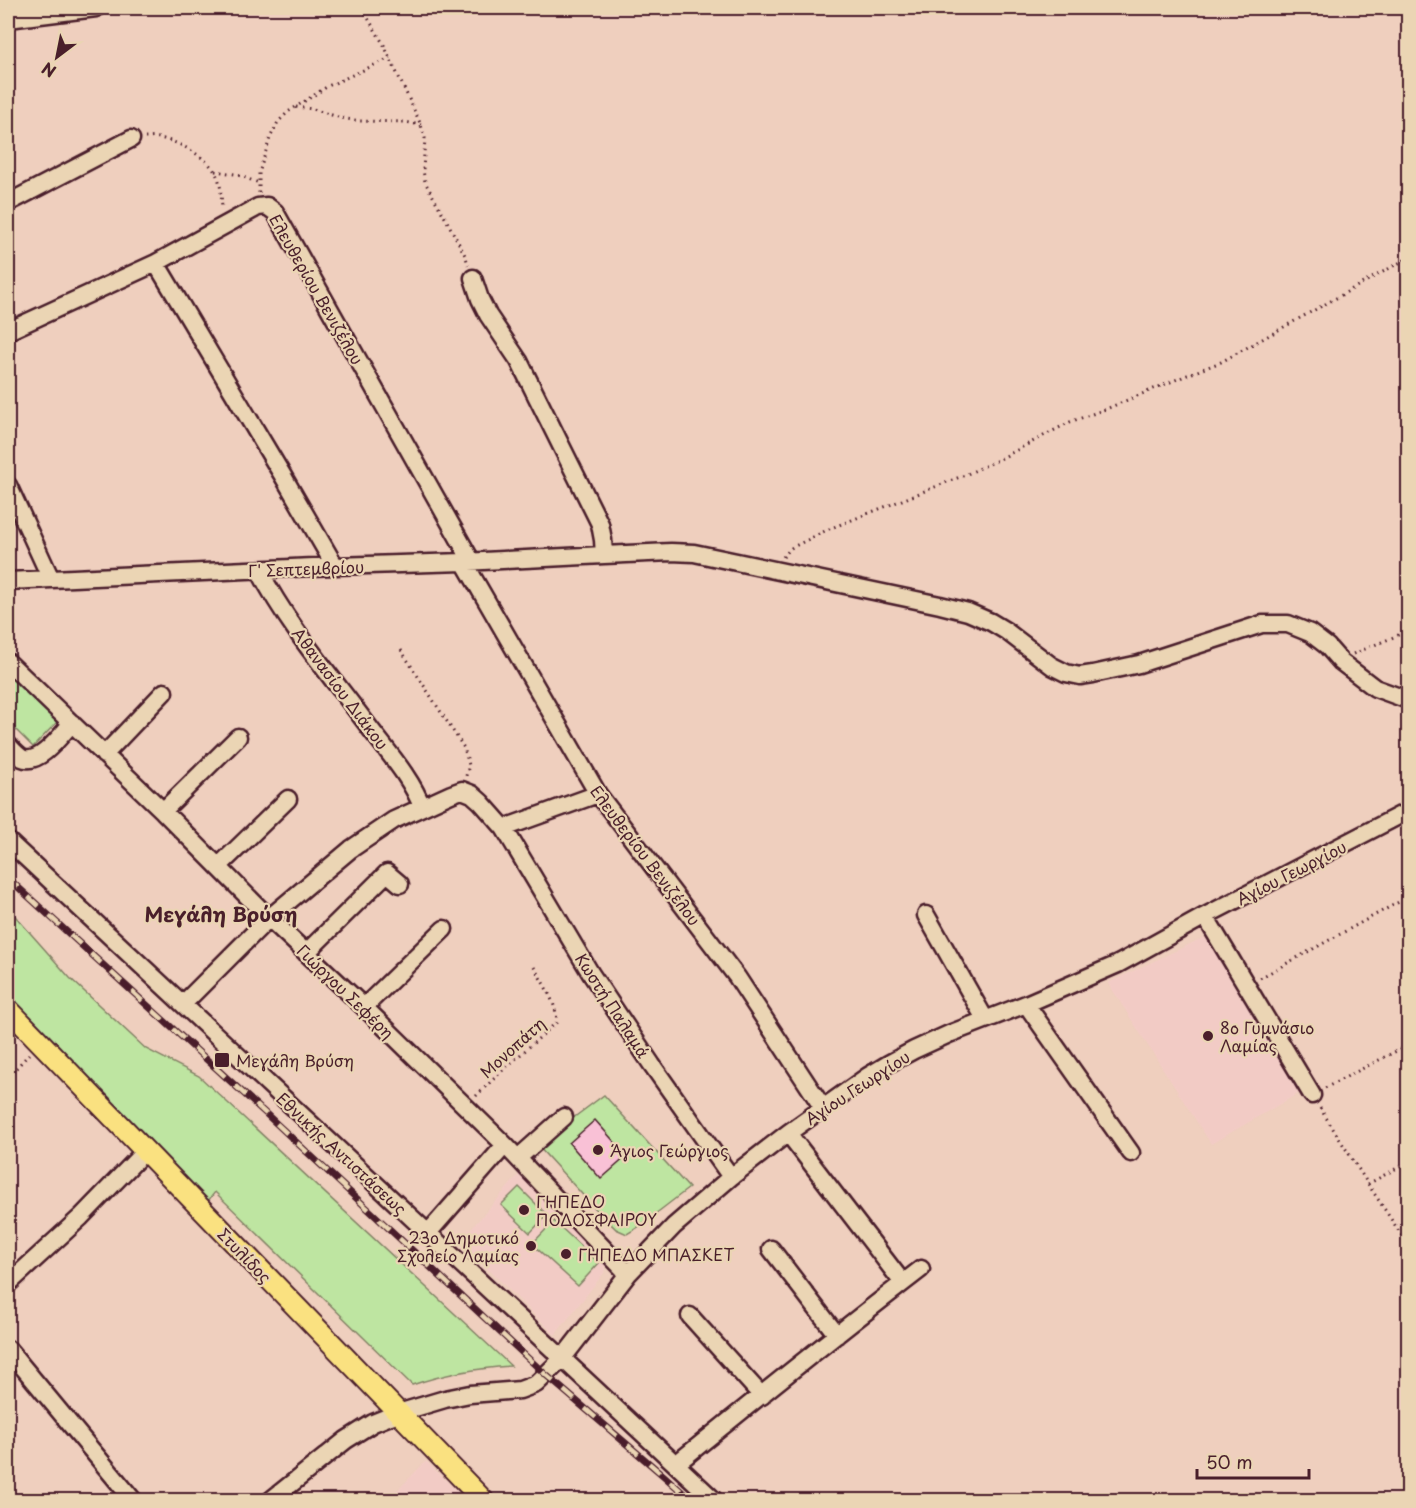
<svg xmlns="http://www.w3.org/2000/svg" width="1416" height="1508" viewBox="0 0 1416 1508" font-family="'Playpen Sans',sans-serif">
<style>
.built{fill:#f2cbc5}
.green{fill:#bee5a1;stroke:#848266;stroke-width:1.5}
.building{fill:#f9c1d6;stroke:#4a1f2b;stroke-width:1.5}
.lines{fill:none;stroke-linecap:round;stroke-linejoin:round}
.minor-casing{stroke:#4a1f2b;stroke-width:21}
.major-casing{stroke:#4a1f2b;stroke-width:24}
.path{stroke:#4a1f2b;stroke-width:3;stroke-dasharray:1.5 4.5;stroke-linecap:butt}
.minor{stroke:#ebd5b4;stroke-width:16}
.major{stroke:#fae180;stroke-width:20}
.rail-casing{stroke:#4a1f2b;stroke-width:7}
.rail{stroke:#ebd5b4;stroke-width:4.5;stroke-dasharray:14;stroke-linecap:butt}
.poi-dot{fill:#4a1f2b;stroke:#ebd5b4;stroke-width:2}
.labels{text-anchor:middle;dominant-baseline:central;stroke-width:4.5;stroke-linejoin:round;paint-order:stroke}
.street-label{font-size:16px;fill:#4a1f2b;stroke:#ebd5b4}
.poi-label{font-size:16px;fill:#4a1f2b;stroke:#ebd5b4;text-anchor:start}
.quarter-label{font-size:20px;font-weight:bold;fill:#4a1f2b;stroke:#ebd5b4}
</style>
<rect width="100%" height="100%" fill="#efcfbe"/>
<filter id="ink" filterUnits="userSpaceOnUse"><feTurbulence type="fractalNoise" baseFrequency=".0167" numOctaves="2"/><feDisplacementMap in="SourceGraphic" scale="12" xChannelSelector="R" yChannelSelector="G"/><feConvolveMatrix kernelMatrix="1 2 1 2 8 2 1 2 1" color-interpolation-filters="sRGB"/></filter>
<g filter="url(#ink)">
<path class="built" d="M1211,934L1306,1089L1211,1144L1108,983Z
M524,1169L606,1260L604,1273L555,1335L460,1241Z
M426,1461L466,1500H388Z"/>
<path class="green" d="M8,674L57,722L33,747L8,722Z
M8,908L70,978L146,1049L199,1076L511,1366C478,1368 444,1374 412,1385L215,1192L208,1201L128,1125L8,1003Z
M604,1095L689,1188L637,1228L627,1234L616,1229L592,1205L537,1145Z
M519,1187L547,1215L530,1233L501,1205Z
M554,1221L599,1263L578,1286L532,1244Z"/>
<path class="building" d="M595,1120L627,1156L601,1179L569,1143Z"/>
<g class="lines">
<defs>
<path id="minor" d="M8,19L96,8
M8,203L131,139
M156,263L283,476L335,566
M473,278L480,299L488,315L519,361L600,524L603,540L604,555
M8,331L156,263L258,207L267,206L275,212L472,562
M8,485L51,579
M464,562L598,794L737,977L823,1108
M259,570C288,626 331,676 369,727C387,751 412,779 422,807
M8,581L335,566L464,562L604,555L671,552L694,553L940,605L968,612L991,622L1006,631L1052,666L1066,673L1080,676L1093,674L1139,664L1262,624H1288L1310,633L1327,646L1341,662L1375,688L1408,700
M8,662L163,811L269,918L364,1007L505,1145L628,1274
M8,745C12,749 17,755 22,758C39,766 61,735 72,723
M104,755L164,692
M163,811L238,737
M504,828L591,974L652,1065L731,1177
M8,841L714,1500
M219,866L288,799
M926,915L985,1019
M1205,916L1312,1095
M306,953L387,873L400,884
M183,1004L269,918L351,849L394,820L451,794L462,790L472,794L481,802L504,828L598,794
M1026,1004L1131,1153
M364,1007L444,929
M788,1133L903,1283
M518,1158L564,1117
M428,1233L505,1145
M771,1249L837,1335
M8,1284L81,1217L145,1151
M690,1316L762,1396
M8,1349L133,1500
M676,1464C757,1398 838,1333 921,1269
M271,1500L346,1440L373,1423L398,1413L445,1399L470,1394L520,1390L536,1384L562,1359L628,1274L674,1226L731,1177L788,1133L868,1076L888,1064L914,1050L949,1034L1026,1004L1118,964L1205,916L1408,811"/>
<path id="major" d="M8,1009L483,1500"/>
</defs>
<use href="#minor" class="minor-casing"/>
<use href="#major" class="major-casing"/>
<path class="path" d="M363,8L365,13L384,45L421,125L425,138L423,170L425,182L447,221L466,257L468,265
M296,107L313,109L341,118L360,121L405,122L421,125
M145,138C149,138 155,137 159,138C177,141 206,156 215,172C222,183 221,196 222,209
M215,171L235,174L259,183
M259,193V173L270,138L278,122L288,112L328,86L390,58
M783,557L791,548L829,529L965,475L998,460L1070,422L1106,409L1192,373L1221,362L1408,258
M401,650L464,748L469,765L466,776
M1353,654L1408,631
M1260,978L1408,897
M8,1077L29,1054
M1325,1088L1408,1045
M476,1096L502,1071L556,1023C560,1008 541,980 534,967
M1320,1108L1368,1184L1408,1245
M1368,1184L1408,1162"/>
<use href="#minor" class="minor"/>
<use href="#major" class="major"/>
<defs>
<path id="rail" d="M8,878L264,1112L546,1375L664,1476L691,1500"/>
</defs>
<use href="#rail" class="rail-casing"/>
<use href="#rail" class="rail"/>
</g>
</g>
<g class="poi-dot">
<circle cx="1208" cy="1036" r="6"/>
<rect x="214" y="1052" width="16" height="16" rx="3"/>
<circle cx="598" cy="1150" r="6"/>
<circle cx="524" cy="1210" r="6"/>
<circle cx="531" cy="1246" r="6"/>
<circle cx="566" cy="1254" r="6"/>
</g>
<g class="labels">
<g class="street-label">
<text transform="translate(317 289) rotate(60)">Ελευθερίου Βενιζέλου</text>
<text transform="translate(306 568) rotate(-2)">Γ' Σεπτεμβρίου</text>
<text transform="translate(341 688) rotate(53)">Αθανασίου Διάκου</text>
<text transform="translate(646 855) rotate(53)">Ελευθερίου Βενιζέλου</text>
<text transform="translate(1291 872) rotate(-27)">Αγίου Γεωργίου</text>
<text transform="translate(346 991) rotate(44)">Γιώργου Σεφέρη</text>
<text transform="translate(613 1005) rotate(57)">Κωστή Παλαμά</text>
<text transform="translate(512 1047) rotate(-42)">Μονοπάτη</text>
<text transform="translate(857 1087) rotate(-33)">Αγίου Γεωργίου</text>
<text transform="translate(342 1153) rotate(43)">Εθνικής Αντιστάσεως</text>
<text transform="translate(245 1255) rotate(46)">Στυλίδος</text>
</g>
<g class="poi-label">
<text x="1220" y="1027">8ο Γυμνάσιο<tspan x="1220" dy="18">Λαμίας</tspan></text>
<text x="236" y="1060">Μεγάλη Βρύση</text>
<text x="610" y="1150">Άγιος Γεώργιος</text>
<text x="536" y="1201">ΓΗΠΕΔΟ<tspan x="536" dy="18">ΠΟΔΟΣΦΑΙΡΟΥ</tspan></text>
<text x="519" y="1237" text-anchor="end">23ο Δημοτικό<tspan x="519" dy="18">Σχολείο Λαμίας</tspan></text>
<text x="578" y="1254">ΓΗΠΕΔΟ ΜΠΑΣΚΕΤ</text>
</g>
<g class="quarter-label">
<text x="221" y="914">Μεγάλη Βρύση</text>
</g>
</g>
<rect width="1416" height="1508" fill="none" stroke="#ebd5b4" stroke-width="30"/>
<rect x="15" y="15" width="1386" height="1478" fill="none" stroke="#4a1f2b" stroke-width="2" filter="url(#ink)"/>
<g transform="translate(57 57) rotate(212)" stroke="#ebd5b4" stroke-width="4.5" paint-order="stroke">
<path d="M0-4.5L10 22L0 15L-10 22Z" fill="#4a1f2b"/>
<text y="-9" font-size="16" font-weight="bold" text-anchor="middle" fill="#4a1f2b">N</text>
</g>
<path d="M1197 1469v9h112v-9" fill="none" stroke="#4a1f2b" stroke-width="3"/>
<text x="1206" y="1469" font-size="18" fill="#4a1f2b" stroke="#ebd5b4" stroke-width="4.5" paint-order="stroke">50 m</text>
</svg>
